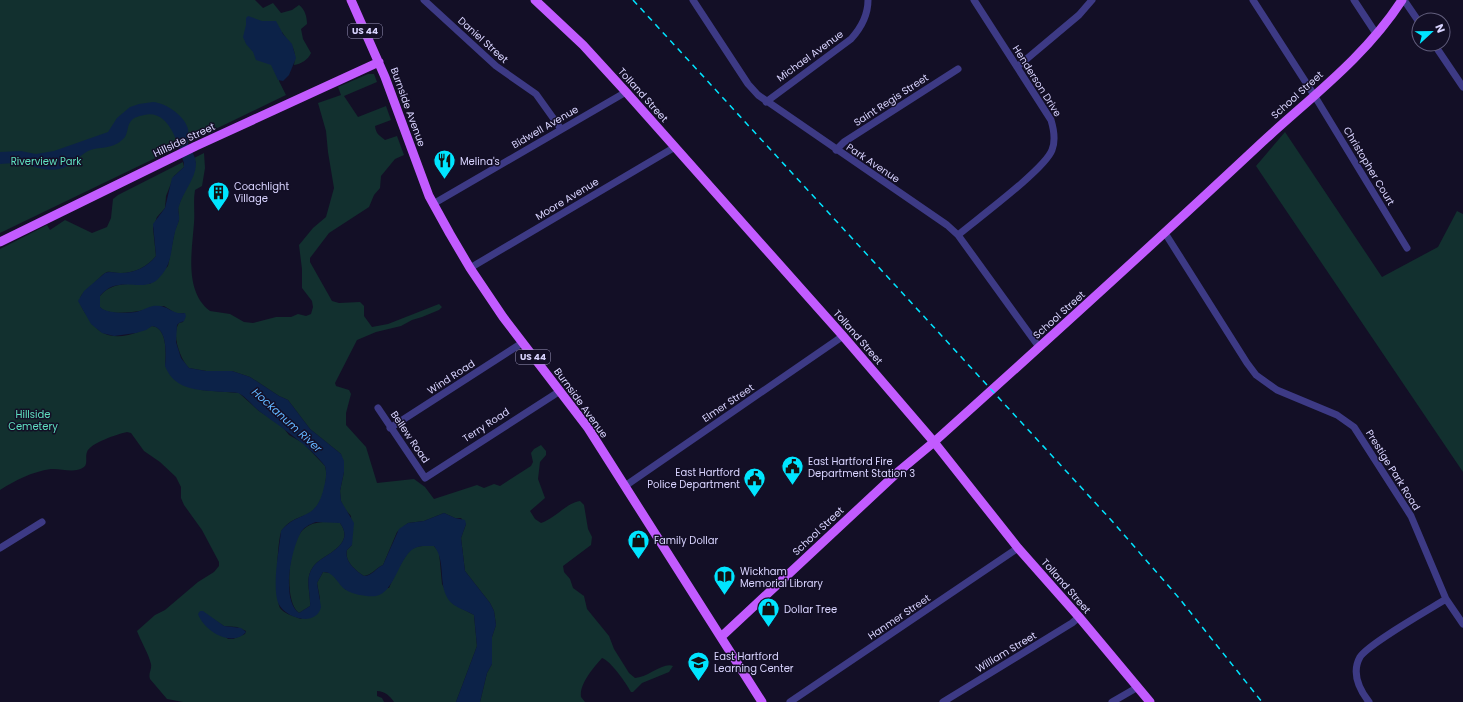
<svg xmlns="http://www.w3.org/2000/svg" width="1463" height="702" viewBox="0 0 1463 702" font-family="Poppins,sans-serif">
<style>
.green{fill:#12302f;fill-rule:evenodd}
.water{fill:#0c2248;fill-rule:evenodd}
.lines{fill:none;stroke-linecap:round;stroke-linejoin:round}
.minor{stroke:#3d3a85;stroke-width:7}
.major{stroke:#c25bff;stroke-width:9}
.rail{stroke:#00e5ff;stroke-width:1.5;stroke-dasharray:6 5;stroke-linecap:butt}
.labels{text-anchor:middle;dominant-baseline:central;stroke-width:3;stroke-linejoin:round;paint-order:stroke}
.shield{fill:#130f26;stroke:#9e99be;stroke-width:1}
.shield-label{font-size:9px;font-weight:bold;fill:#d9d4ff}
.street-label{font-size:10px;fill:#d9d4ff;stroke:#130f26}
.park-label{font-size:10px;fill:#5fe0c0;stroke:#130f26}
.poi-label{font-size:10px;fill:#d9d4ff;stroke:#130f26;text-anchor:start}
.water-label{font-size:11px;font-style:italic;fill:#62b6ff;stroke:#130f26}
</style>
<rect width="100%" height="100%" fill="#130f26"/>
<path class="green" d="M0,0H255L263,8L273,3L281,13L292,10L299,5C305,9 307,17 307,24L301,29L303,39L311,53C308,60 301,64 294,65C297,47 291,46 282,32L279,81L286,95L0,233Z
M368,74H374L377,82L344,96L358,117L386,106L391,120L375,126C376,134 379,135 385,140L397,136L404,155L395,159L381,176L380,188L374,195L369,207L329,233L310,258V262L332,301L339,303L360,302L364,306V316L372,327L388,324L439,304L442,307L439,310L422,317L412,320L401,326L376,332L357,340L335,383L336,386L349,390L351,394L346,413V425L366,447L377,483L414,479L425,487L434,499L477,485L484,488L494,484L500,486L531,466L533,462L531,453L534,449L541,445L546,451V455L540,462L538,479L545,498L530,511L535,519L541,523C556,518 566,503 580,501L584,505L588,529L592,537L591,545L563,566L564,572L570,579L573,588L584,596L587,609L609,636L614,649L629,673L635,678C647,678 663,662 673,666L669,672L642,683L633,692H631C626,683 611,661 602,658C594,667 579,684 581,697L585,702H480L487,673L492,664V637L496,625L494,611L490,603L465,571L461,538L466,524L461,518H455L444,513L424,521L408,523L397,532L383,565C376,568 372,575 364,576C355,570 344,561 347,550L352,545L351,516L344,508L341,501L340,491L344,472L341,454L310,429L288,400L279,396L250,377L232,371H206L189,368C180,359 171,334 179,323L183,322L185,313L177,314L164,306C150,309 110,319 100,307V296C112,281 132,284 150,284L168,266L175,230L179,220L178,207L196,163L194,158L204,153L205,168L202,186L195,190C193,201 195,212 194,223C192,251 184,291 210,311L230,314L244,322L253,323L276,317H291L298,314L306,316L311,314L313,307L312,301L302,288V269L299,245L313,228L326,217L334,188L328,152L326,131L318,103L341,95L338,87Z
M1285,132L1382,277L1438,247L1457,211L1463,214V472L1256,166Z
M183,162L184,167L174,176L166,196L165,208L157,217L153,228L156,256C147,267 133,274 119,273C115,273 110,271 107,272C101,275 98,280 93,284C74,299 78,302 90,320C96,328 99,332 108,335C125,339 138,332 152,326C168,328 166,355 165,366L201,390L239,393L259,411L282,426L289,435L303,443L325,466C327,472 326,480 325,486C316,525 298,509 282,530C277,537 275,599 280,608C284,614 294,616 301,619L320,599L317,583L323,572L331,573L346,590L389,588C393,579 404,555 412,549C417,545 427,546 434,546L439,552L442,584L453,604L474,615L477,646L456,702H394C390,696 385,691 377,691V696L382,698L384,702H183L167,699L150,679C148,673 152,670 151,664C148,652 141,642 137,631L155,615L165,610L198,582L214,572L219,566V562L202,530L184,505L181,498V487L176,477L160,462L144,451L131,433L127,432C118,434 90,443 87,452C85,457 88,464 84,467C74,474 61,468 51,469C31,472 16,480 0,490V249L47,225L50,230L65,220L92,233L107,227L111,218L113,199L118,195ZM201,611L224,626L237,627L246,631L245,634L233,639H228Z
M332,521L340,523C357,546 321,555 313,567C304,579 311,593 310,606L299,613C283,601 289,546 301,532C311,521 319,523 332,521Z"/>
<path class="water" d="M248,16L262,21H276L283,34L292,44L296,58L289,75L283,81L278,80L271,65L256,60L253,52L246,44L243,37L246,25V18Z
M153,102C166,103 185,116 188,129C189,134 187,138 188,144C191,150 196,157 196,164C196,178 183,192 179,206C177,210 180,216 179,220C178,224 176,228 175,232C170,251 173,264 158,279C143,294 118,273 100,296V307C106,314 127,313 136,312C142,311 147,307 153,306C169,304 170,315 185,313L186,316L184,321L179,323L177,325L176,342L181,358L189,368L206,371H232L250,377L279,396L288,400L310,429L341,454L344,461V472L340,491L341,501L354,523L352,545L347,550C344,561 355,570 364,576C372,576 376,568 383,565L399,529L408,523L424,521L444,513L455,518L465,520L466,524L461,538L465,571L490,603L494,611L496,625L492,637V664L487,673L480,702H456L477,646L474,615C467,611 460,609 454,605C435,591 448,563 434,546C427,546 419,545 413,549C399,558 394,593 376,596C368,597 354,595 346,590C338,585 334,571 323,572L317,583L321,607C316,629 280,617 277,599C273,579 279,551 281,531C299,509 316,523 324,487C326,480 327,472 325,466C310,446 279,426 259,411C254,407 243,394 238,393C234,392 229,392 225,392C202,390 175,392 165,366C166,355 168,328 152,326L146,330L136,333L114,336L102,333L91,324L78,301L84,291L105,273C110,271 115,273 120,273C135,273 147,267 156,256L153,224L165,208L172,178L184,167V163C178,145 170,109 144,115C140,116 134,117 131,121C126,127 129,135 122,140C111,150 99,146 88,151C79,156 73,165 63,168C47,173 36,166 21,164C15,162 7,164 0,164V152L21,151L36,154L54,151L108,132L117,118L130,107L139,104ZM316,522L340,523C357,546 321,555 313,567C304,579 311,593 310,606L299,613C281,600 291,551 300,534C302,528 310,524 316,522Z
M200,611H203L224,626L241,628L246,632C232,648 204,631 198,614Z"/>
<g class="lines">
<path class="minor" d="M424,0L496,66L536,94L561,129
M693,0L748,84L758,95L947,225L958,235L1039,347
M1253,0L1314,95L1407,248
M1354,0L1377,35
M1404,0L1419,22
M1434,44L1463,87
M1017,67L1079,15L1092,0
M766,102L851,39C861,28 868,15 868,0
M836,150L844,142L958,69
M433,204L626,92
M1165,233L1247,363L1256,375L1277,390L1337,415L1354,427L1411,516L1446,599L1463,624
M958,235C977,219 1045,169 1052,150C1056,140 1054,130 1051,120L974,0
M470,268L675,147
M378,408L425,478L560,391
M390,428L522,343
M625,486L843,336
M0,548L42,522
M790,702L1018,548
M943,702L1072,623L1079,617
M1112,702L1138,687
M1369,702C1359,689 1351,673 1360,657C1368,644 1430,609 1446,599"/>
<path class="major" d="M351,0L385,77L429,196L450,234L470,268L503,317L588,428L762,702
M535,0L583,45L626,92L843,336L934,442L1018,548L1079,617L1150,702
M0,242L196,146L379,62
M721,637L898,472L934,442C1042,345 1150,247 1257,147C1307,100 1364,59 1402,0"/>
<path class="rail" d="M633,0L1112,521L1179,598L1262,702"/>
</g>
<defs>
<symbol id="restaurant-pin" viewBox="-11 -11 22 30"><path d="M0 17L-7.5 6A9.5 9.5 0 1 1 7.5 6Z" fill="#00e5ff" stroke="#130f26"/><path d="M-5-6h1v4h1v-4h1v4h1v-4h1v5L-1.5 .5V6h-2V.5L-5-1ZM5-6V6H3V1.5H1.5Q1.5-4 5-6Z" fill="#111"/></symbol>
<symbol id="building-pin" viewBox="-11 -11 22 30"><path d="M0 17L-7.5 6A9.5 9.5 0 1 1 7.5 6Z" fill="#00e5ff" stroke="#130f26"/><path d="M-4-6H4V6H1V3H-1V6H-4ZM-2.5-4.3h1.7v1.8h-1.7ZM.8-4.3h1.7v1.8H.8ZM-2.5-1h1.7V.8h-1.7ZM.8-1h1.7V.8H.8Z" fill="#111"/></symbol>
<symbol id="civic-pin" viewBox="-11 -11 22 30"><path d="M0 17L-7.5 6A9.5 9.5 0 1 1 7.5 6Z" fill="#00e5ff" stroke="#130f26"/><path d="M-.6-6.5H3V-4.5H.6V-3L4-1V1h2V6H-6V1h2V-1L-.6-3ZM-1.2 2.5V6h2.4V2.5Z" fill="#111"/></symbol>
<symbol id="shop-pin" viewBox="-11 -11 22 30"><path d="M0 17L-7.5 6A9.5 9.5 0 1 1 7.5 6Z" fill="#00e5ff" stroke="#130f26"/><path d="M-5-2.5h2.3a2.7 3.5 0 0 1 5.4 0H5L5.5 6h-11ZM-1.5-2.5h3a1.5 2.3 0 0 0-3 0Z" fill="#111"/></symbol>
<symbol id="library-pin" viewBox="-11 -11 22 30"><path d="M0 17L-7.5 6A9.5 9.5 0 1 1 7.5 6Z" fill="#00e5ff" stroke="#130f26"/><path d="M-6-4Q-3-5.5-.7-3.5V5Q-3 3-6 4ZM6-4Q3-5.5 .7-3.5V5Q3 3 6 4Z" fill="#111"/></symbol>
<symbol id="school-pin" viewBox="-11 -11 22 30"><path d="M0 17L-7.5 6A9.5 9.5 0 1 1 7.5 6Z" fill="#00e5ff" stroke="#130f26"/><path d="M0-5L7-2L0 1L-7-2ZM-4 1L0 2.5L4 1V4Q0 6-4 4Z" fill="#111"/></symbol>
</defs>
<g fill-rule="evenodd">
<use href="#restaurant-pin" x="432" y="148" width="25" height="34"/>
<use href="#building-pin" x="206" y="180" width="25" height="34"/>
<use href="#civic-pin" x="780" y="454" width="25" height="34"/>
<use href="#civic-pin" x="742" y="466" width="25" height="34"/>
<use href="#shop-pin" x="626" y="528" width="25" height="34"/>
<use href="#library-pin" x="712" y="564" width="25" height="34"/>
<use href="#shop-pin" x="756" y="596" width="25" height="34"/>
<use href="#school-pin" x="686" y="650" width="25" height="34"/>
</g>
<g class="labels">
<g class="shield">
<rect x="348" y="24" width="34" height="14" rx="3"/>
<rect x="516" y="350" width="34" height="14" rx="3"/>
</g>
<g class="shield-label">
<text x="365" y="31">US 44</text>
<text x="533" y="357">US 44</text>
</g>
<g class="street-label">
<text transform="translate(483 40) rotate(42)">Daniel Street</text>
<text transform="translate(810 56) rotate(-36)">Michael Avenue</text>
<text transform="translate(1037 81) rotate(58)">Henderson Drive</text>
<text transform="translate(643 95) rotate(48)">Tolland Street</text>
<text transform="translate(1297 95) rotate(-42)">School Street</text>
<text transform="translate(891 100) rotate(-33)">Saint Regis Street</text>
<text transform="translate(408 107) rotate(70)">Burnside Avenue</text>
<text transform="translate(545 127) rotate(-30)">Bidwell Avenue</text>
<text transform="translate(184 140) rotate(-25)">Hillside Street</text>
<text transform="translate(873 163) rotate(34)">Park Avenue</text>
<text transform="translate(1369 166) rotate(59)">Christopher Court</text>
<text transform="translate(567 199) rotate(-31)">Moore Avenue</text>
<text transform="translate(1059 315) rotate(-42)">School Street</text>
<text transform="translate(858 337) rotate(49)">Tolland Street</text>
<text transform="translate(451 377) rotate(-33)">Wind Road</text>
<text transform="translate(581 403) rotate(54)">Burnside Avenue</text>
<text transform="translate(728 403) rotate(-34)">Elmer Street</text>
<text transform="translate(486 425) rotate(-33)">Terry Road</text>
<text transform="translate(410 437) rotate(56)">Bellew Road</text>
<text transform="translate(1393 470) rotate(58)">Prestige Park Road</text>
<text transform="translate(818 531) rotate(-43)">School Street</text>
<text transform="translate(1066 586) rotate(49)">Tolland Street</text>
<text transform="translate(899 617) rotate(-34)">Hanmer Street</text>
<text transform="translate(1006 652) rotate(-31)">William Street</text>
</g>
<g class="park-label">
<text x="46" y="161">Riverview Park</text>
<text x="33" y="414">Hillside<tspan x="33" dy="12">Cemetery</tspan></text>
</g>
<g class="poi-label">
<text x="460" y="161">Melina's</text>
<text x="234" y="186">Coachlight<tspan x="234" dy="12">Village</tspan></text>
<text x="808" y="461">East Hartford Fire<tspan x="808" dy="12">Department Station 3</tspan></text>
<text x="740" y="472" text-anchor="end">East Hartford<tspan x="740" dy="12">Police Department</tspan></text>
<text x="654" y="540">Family Dollar</text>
<text x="740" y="571">Wickham<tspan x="740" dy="12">Memorial Library</tspan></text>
<text x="784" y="609">Dollar Tree</text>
<text x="714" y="656">East Hartford<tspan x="714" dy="12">Learning Center</tspan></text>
</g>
<g class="water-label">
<text transform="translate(287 420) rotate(42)">Hockanum River</text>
</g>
</g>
<g transform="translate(1431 32) rotate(68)"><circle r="19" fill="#130f26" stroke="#625e7d"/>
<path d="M0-3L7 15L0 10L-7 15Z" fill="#00e5ff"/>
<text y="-6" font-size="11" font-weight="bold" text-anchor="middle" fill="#d9d4ff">N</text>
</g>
</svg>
